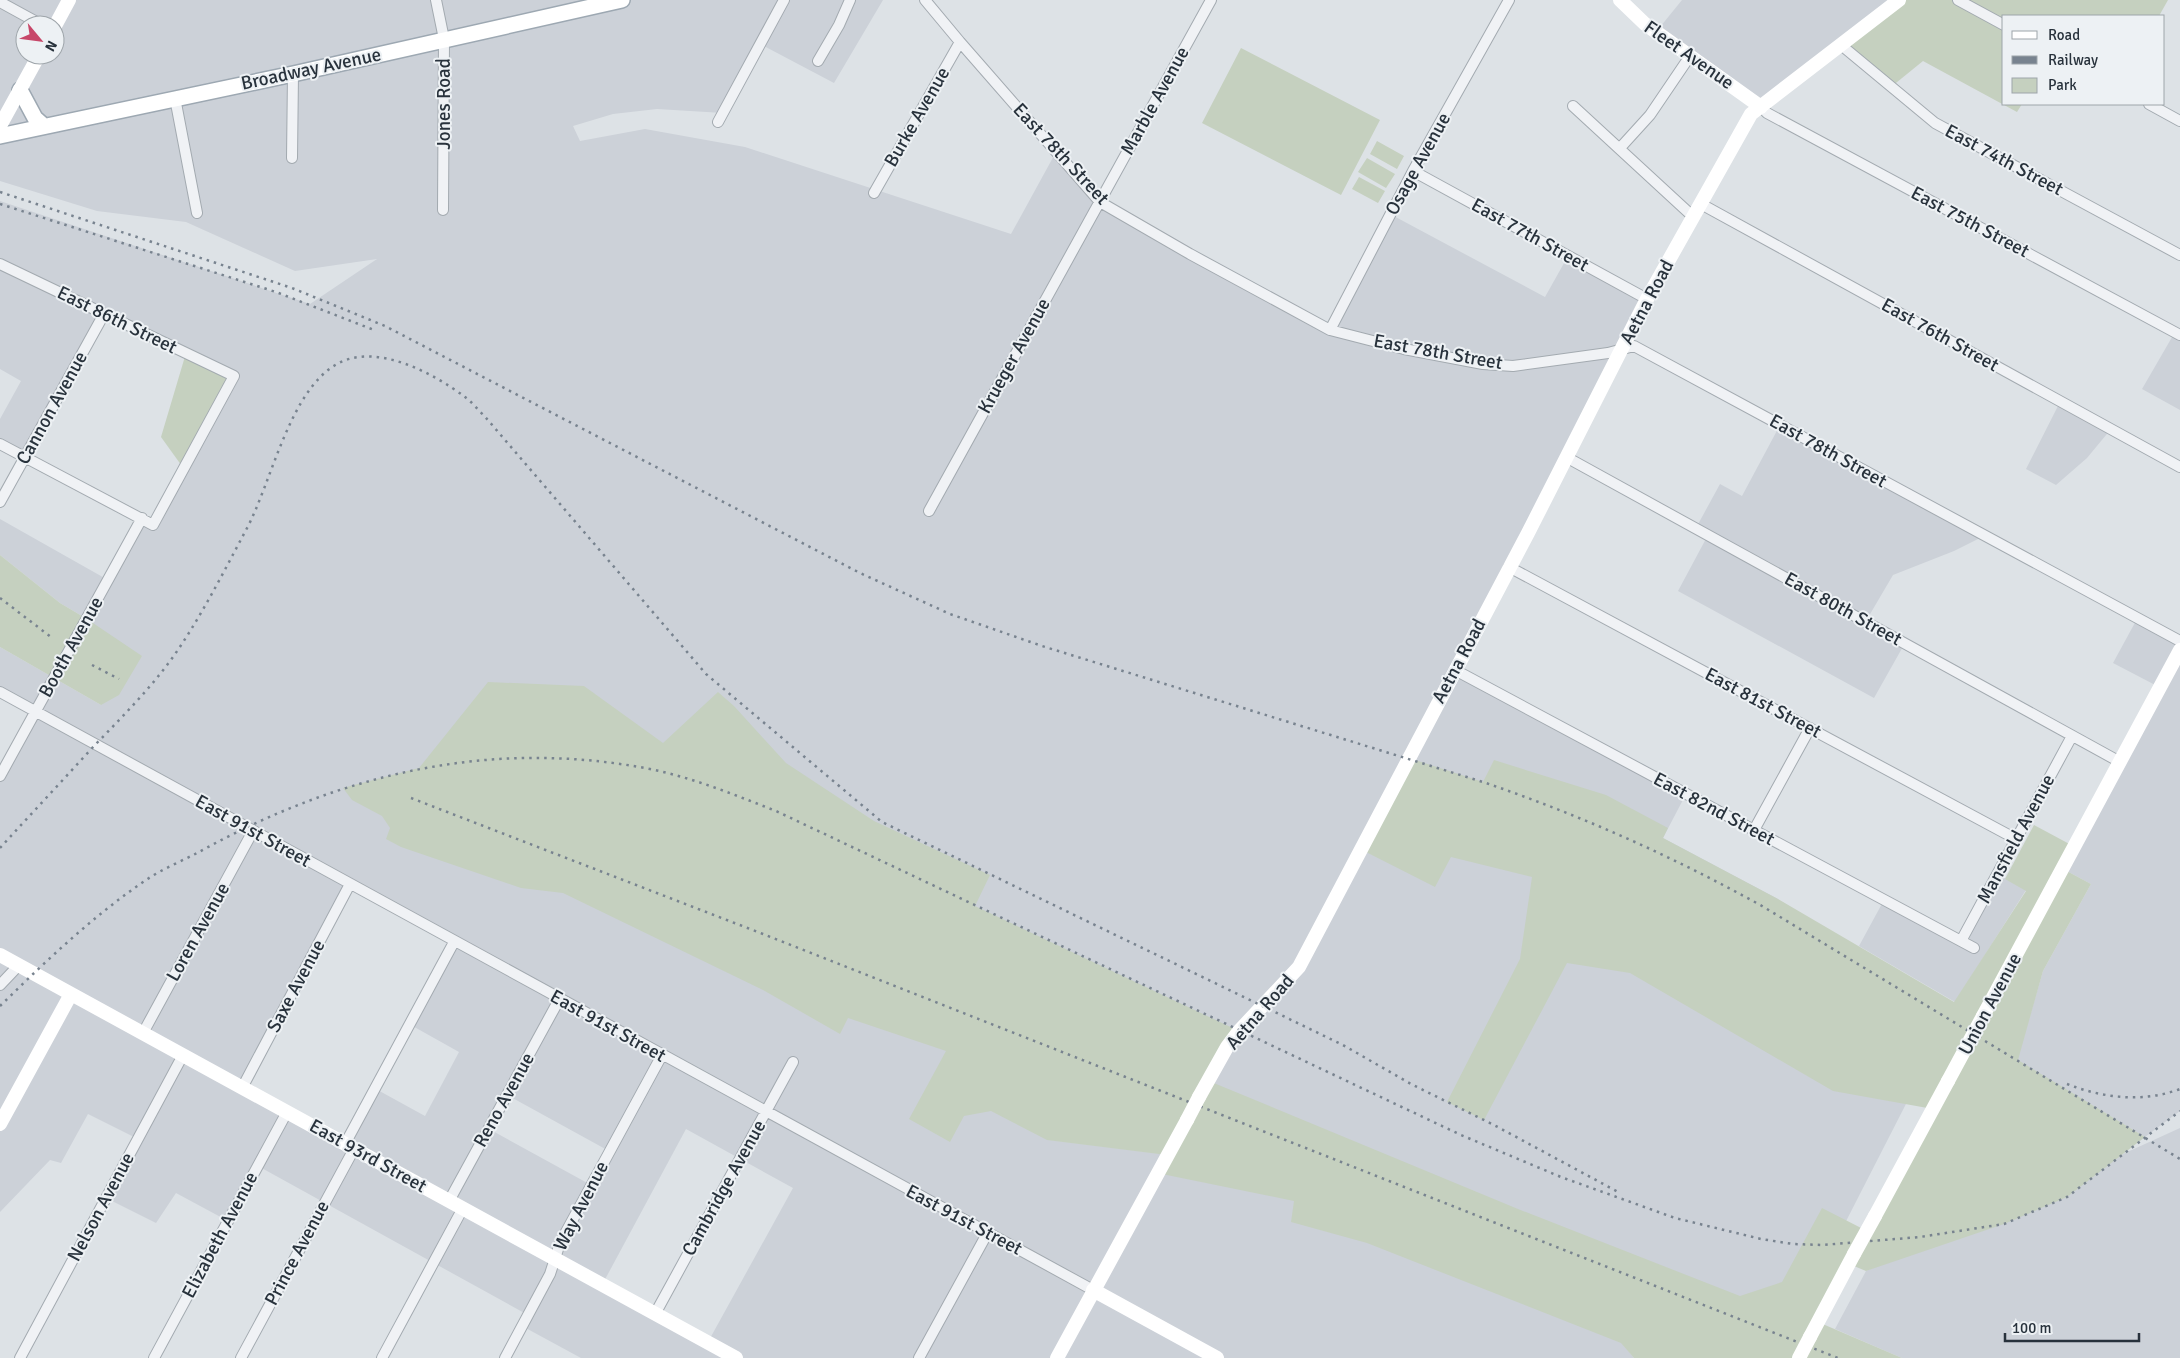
<svg xmlns="http://www.w3.org/2000/svg" width="2180" height="1358" viewBox="0 0 2180 1358" font-family="Signika,sans-serif">
<style>
.built{fill:#ccd1d8;fill-rule:evenodd}
.green{fill:#c5d0bf}
.lines{fill:none;stroke-linecap:round;stroke-linejoin:round}
.street-casing{stroke:#a3aab0;stroke-width:12}
.primary-casing{stroke:#9da8b2;stroke-width:18}
.street{stroke:#f0f2f5;stroke-width:10}
.secondary{stroke:#fff;stroke-width:14}
.primary{stroke:#fff;stroke-width:15}
.rail{stroke:#78838f;stroke-width:2.5;stroke-dasharray:2.5 5;stroke-linecap:butt}
.secondary-bridge{stroke:#fff;stroke-width:14}
.labels{text-anchor:middle;dominant-baseline:central;stroke-width:4;stroke-linejoin:round;paint-order:stroke}
.street-label{font-size:19px;fill:#28323c;stroke:#edf1f4}
</style>
<rect width="100%" height="100%" fill="#dde2e6"/>
<path class="built" d="M0,0H883L834,83L760,44L723,113L657,109L613,114L573,126L580,141L645,129L745,147L1011,234L1056,152L1100,202L1330,330L1390,214L1545,297L1568,256L1647,299L1455,669L1686,794L1663,838L1778,899L1930,1057L1796,1319L1622,1343L1634,1358H581L522,1326L528,1315L258,1166L228,1221L176,1193L156,1223L106,1198L138,1139L88,1114L61,1163L50,1160L0,1212V777L35,712L0,692V647L101,705L87,619L60,603L0,555V519L108,580L142,518L153,525L234,376L104,314L25,457L0,444V419L21,381L0,369V201L310,304L377,259L295,271L186,222L97,211L0,181ZM25,25H55V55H25ZM350,884L454,942L409,1024L459,1052L425,1116L374,1088L344,1143L242,1087ZM507,1095L609,1151L591,1185L489,1129ZM686,1129L793,1188L708,1342L602,1285Z
M1682,0H1899L1761,107L1656,32Z
M2175,332L2180,335V410L2142,389Z
M2060,402L2111,429L2087,458L2056,485L2026,469Z
M1780,425L1984,536L1954,551L1893,575L1866,621L1905,643L1874,698L1678,591L1708,535L1696,528L1720,484L1742,496Z
M2137,619L2180,641V1111L2145,1137L2017,1060L2043,971L2091,884L2063,869L2159,687L2113,663Z
M1997,874L2026,890L1955,1002L1859,946L1884,900L1961,941Z
M2180,1128V1358H1902L1835,1329L1866,1271Z"/>
<path class="green" d="M1900,0H2168L2159,16H2004V104H2022L2017,112L1923,61L1891,87L1841,46Z
M1241,48L1380,120L1341,195L1202,123Z
M1377,141L1404,156L1397,169L1370,154Z
M1367,158L1395,174L1386,188L1358,172Z
M1359,177L1385,191L1378,203L1352,189Z
M186,353L234,376L184,469L161,437Z
M0,555L60,603L87,619L142,656L119,695L101,705L0,647Z
M488,682L584,686L663,743L718,692L734,706L786,763L874,821L990,875L975,906L1239,1031L1209,1081L1518,1209L1740,1296L1782,1282L1822,1208L1867,1231L1933,1109L1833,1091L1630,973L1567,963L1484,1120L1447,1102L1520,959L1532,877L1451,857L1435,887L1362,850L1409,758L1483,782L1494,760L1606,795L1668,828L1663,838L1778,899L1954,1002L2026,891L2005,879L2034,825L2075,847L2063,869L2091,884L2043,971L2018,1060L2145,1137L2067,1197L2004,1224L1866,1271L1849,1264L1818,1322L1902,1358H1634L1621,1343L1367,1243L1291,1222L1294,1201L1157,1173L1167,1155L1047,1140L991,1111L964,1116L950,1142L909,1119L946,1051L848,1018L840,1034L763,990L563,893L521,888L401,847L386,839L390,828L382,816L352,800L343,788L419,768Z"/>
<g class="lines">
<defs>
<path id="street" d="M436,0L444,39L443,210
M925,0L960,42L1100,202L1190,254L1330,330L1404,349L1483,364L1513,366L1608,353L1634,346L2180,641
M1958,0L2004,25
M0,2L42,25
M1841,45L1935,123L2180,255
M818,61L839,25L850,0
M175,98L197,213
M2149,104L2180,121
M1573,106L1688,212L1695,215
M1761,107L1767,113L2180,335
M718,122L784,0
M1620,148L1650,115L1690,56
M292,158L293,74
M1413,171L1647,299
M874,193L960,42
M1701,204L2180,467
M0,264L234,376L153,525L0,444
M1330,330L1413,171L1509,0
M1566,457L2120,762
M0,502L104,314
M929,511L1211,0
M1509,567L2016,839
M1455,670L1974,948
M0,692L1093,1290
M0,776L142,518
M1754,830L1810,728
M1961,941L2072,736
M0,985L19,965
M143,1033L253,831
M242,1088L350,884
M345,1144L454,942
M449,1201L560,998
M655,1314L793,1062
M20,1358L183,1055
M154,1358L287,1112
M241,1358L354,1149
M382,1358L463,1208
M505,1358L550,1274L560,1243L662,1055
M919,1358L988,1232"/>
<path id="primary" d="M20,90L35,118L44,126
M0,136L293,74L622,0"/>
</defs>
<use href="#street" class="street-casing"/>
<use href="#primary" class="primary-casing"/>
<use href="#street" class="street"/>
<path class="secondary" d="M1620,0L1645,24L1761,107
M55,26L69,0
M0,126L39,55
M0,955L736,1358
M1983,1016L2180,650
M1199,1097L1227,1047L1239,1031L1299,967L1528,533L1647,299L1751,114L1899,0
M0,1124L71,994
M1875,1216L1948,1081
M1093,1290L1217,1358
M1810,1337L1854,1254
M1057,1358L1187,1120"/>
<use href="#primary" class="primary"/>
<path class="rail" d="M0,192L292,288L385,326L860,573L950,614L1042,646L1483,782C1580,815 1672,856 1762,906L2180,1159
M0,204L276,292L374,330
M0,598L51,637
M92,665L119,679
M411,798L763,934L1838,1358
M0,848C31,814 63,780 94,746C122,717 150,689 173,657C201,617 223,573 246,530C272,482 289,391 337,364C376,342 433,373 465,397C473,403 480,412 487,419L706,674L882,822L1343,1045L1411,1084L1494,1125L1620,1193
M0,1006C46,961 93,916 146,880C162,869 182,861 199,852C340,774 490,738 650,769C694,778 735,795 776,811L1461,1135L1561,1177L1675,1218L1761,1239L1793,1244L1822,1245L1920,1237L2004,1224L2067,1197L2180,1111
M2067,1084C2103,1098 2143,1103 2180,1089"/>
<path class="secondary-bridge" d="M1948,1081L1983,1016
M1187,1120L1199,1097
M1854,1254L1875,1216
M1799,1358L1810,1337"/>
</g>
<g class="labels">
<g class="street-label">
<text transform="translate(1689 55) rotate(35)">Fleet Avenue</text>
<text transform="translate(311 69) rotate(-12)">Broadway Avenue</text>
<text transform="translate(1155 101) rotate(-61)">Marble Avenue</text>
<text transform="translate(444 104) rotate(-90)">Jones Road</text>
<text transform="translate(917 117) rotate(-60)">Burke Avenue</text>
<text transform="translate(1061 154) rotate(47)">East 78th Street</text>
<text transform="translate(2004 160) rotate(28)">East 74th Street</text>
<text transform="translate(1418 164) rotate(-61)">Osage Avenue</text>
<text transform="translate(1970 222) rotate(28)">East 75th Street</text>
<text transform="translate(1530 235) rotate(29)">East 77th Street</text>
<text transform="translate(1647 302) rotate(-62)">Aetna Road</text>
<text transform="translate(117 320) rotate(26)">East 86th Street</text>
<text transform="translate(1940 335) rotate(29)">East 76th Street</text>
<text transform="translate(1438 352) rotate(10)">East 78th Street</text>
<text transform="translate(1014 356) rotate(-61)">Krueger Avenue</text>
<text transform="translate(52 408) rotate(-61)">Cannon Avenue</text>
<text transform="translate(1828 451) rotate(29)">East 78th Street</text>
<text transform="translate(1843 609) rotate(29)">East 80th Street</text>
<text transform="translate(71 647) rotate(-61)">Booth Avenue</text>
<text transform="translate(1459 661) rotate(-62)">Aetna Road</text>
<text transform="translate(1763 703) rotate(28)">East 81st Street</text>
<text transform="translate(1714 809) rotate(28)">East 82nd Street</text>
<text transform="translate(253 831) rotate(29)">East 91st Street</text>
<text transform="translate(2016 839) rotate(-62)">Mansfield Avenue</text>
<text transform="translate(198 932) rotate(-61)">Loren Avenue</text>
<text transform="translate(296 986) rotate(-62)">Saxe Avenue</text>
<text transform="translate(1990 1004) rotate(-62)">Union Avenue</text>
<text transform="translate(1260 1012) rotate(-49)">Aetna Road</text>
<text transform="translate(608 1026) rotate(29)">East 91st Street</text>
<text transform="translate(504 1100) rotate(-61)">Reno Avenue</text>
<text transform="translate(368 1156) rotate(29)">East 93rd Street</text>
<text transform="translate(724 1188) rotate(-61)">Cambridge Avenue</text>
<text transform="translate(581 1206) rotate(-63)">Way Avenue</text>
<text transform="translate(101 1207) rotate(-62)">Nelson Avenue</text>
<text transform="translate(964 1220) rotate(28)">East 91st Street</text>
<text transform="translate(220 1235) rotate(-62)">Elizabeth Avenue</text>
<text transform="translate(297 1253) rotate(-62)">Prince Avenue</text>
</g>
</g>
<rect x="2002" y="15" width="162" height="90" fill="#edf1f4" stroke="#9ea5aa"/>
<rect x="2012" y="31" width="25" height="8" fill="#ffffff" stroke="#9ea5aa"/>
<text x="2048" y="40" font-size="15" fill="#28323c">Road</text>
<rect x="2012" y="56" width="25" height="8" fill="#78838f" stroke="#9ea5aa"/>
<text x="2048" y="65" font-size="15" fill="#28323c">Railway</text>
<rect x="2012" y="78" width="25" height="15" fill="#c5d0bf" stroke="#9ea5aa"/>
<text x="2048" y="90" font-size="15" fill="#28323c">Park</text>
<g transform="translate(40 40) rotate(119)"><circle r="24" fill="#edf1f4" stroke="#9ea5aa"/>
<path d="M0-4L9 19L0 12L-9 19Z" fill="#c74769"/>
<text y="-8" font-size="14" font-weight="bold" text-anchor="middle" fill="#28323c">N</text>
</g>
<path d="M2005 1333v8h134v-8" fill="none" stroke="#28323c" stroke-width="2.5"/>
<text x="2012" y="1333" font-size="15" fill="#28323c" stroke="#edf1f4" stroke-width="4" paint-order="stroke">100 m</text>
</svg>
